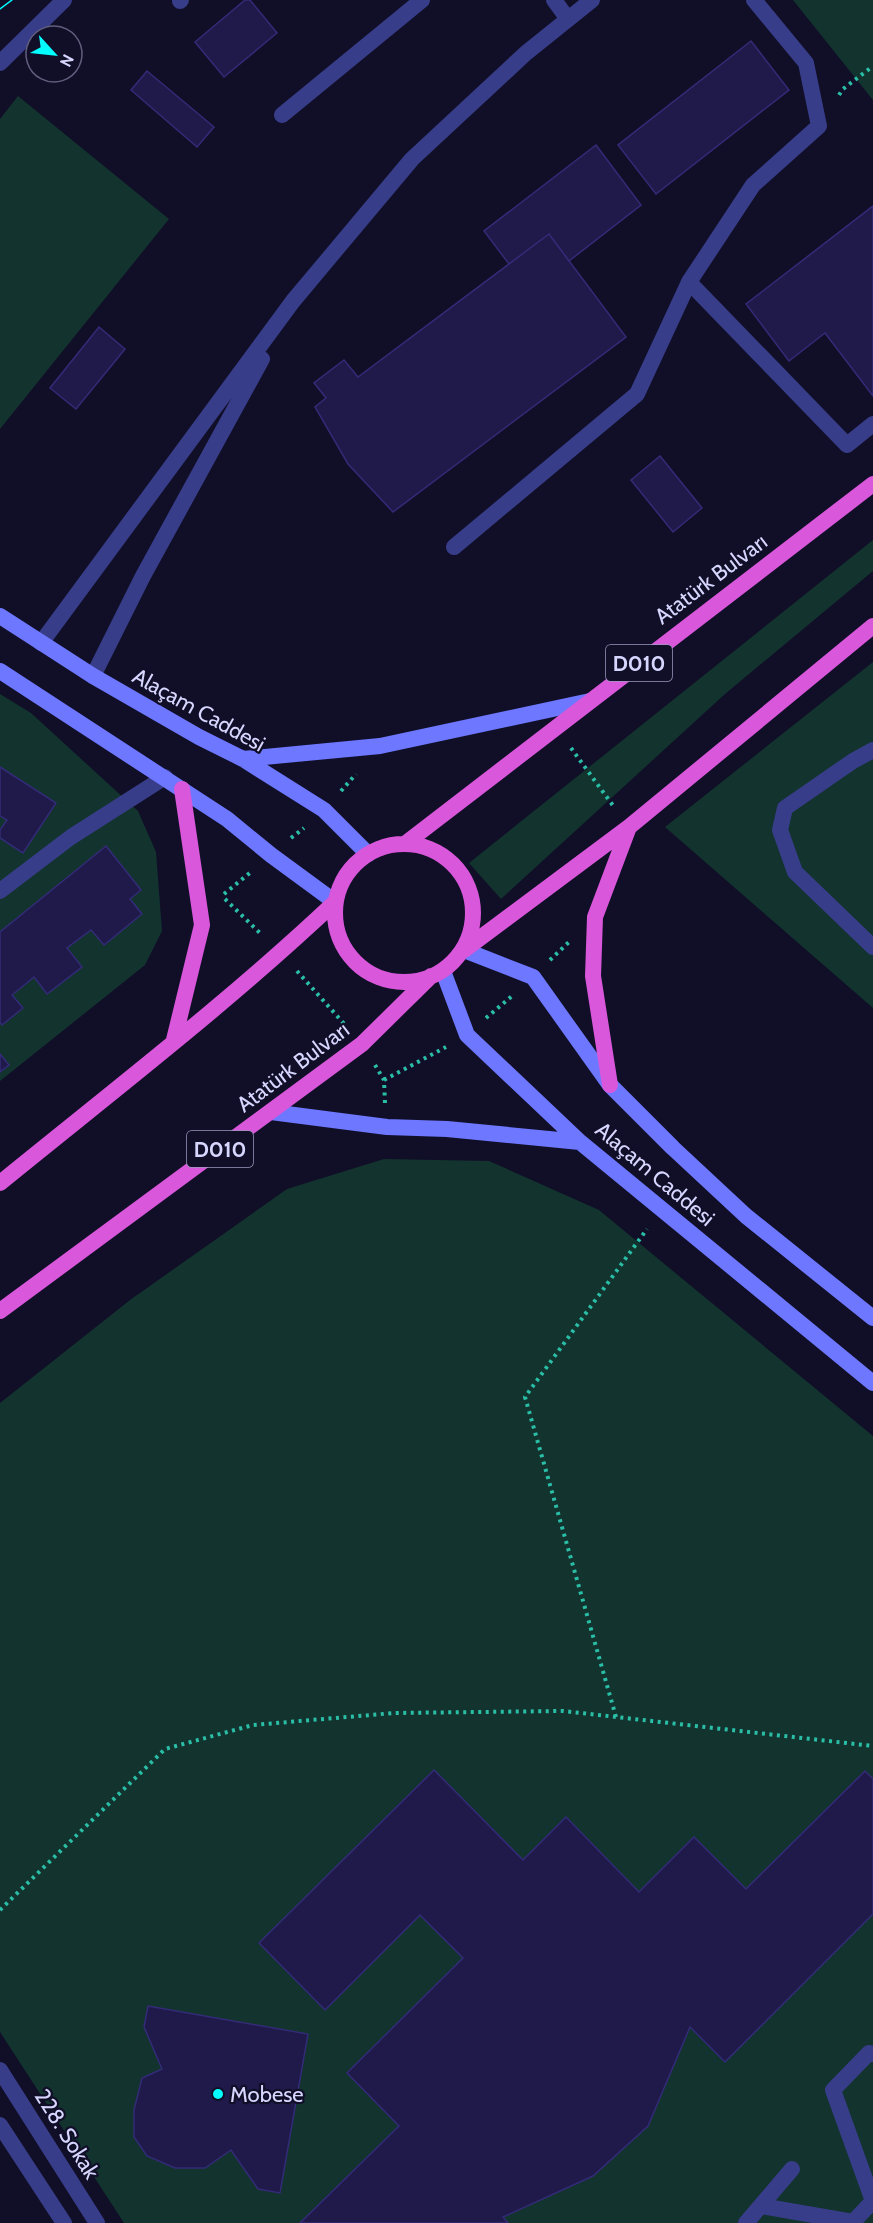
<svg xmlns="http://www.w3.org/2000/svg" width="873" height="2223" viewBox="0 0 873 2223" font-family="Cabin,sans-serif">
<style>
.green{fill:#12332e}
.building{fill:#1f1a4a;stroke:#332b77;stroke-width:1.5}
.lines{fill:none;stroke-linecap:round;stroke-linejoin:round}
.path{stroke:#2bbea7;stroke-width:4;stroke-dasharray:3 4.5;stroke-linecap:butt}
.service{stroke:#383d89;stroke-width:16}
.minor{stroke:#383d89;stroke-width:16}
.tertiary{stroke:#383d89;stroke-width:16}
.secondary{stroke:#6d77ff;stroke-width:16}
.trunk{stroke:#d957da;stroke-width:16}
.tram{stroke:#02feff;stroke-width:1.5}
.poi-dot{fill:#02feff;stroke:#110f28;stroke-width:2}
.labels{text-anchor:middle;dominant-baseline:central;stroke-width:4.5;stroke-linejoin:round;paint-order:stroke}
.shield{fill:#110f28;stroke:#9c9abe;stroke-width:1.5}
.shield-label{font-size:21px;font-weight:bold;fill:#d7d6ff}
.street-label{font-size:22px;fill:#d7d6ff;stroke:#110f28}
.poi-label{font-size:22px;fill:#d7d6ff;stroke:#110f28;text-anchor:start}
</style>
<rect width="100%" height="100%" fill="#110f28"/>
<path class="green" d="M793,0H873V100Z
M18,96L169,219L0,429V119Z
M873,540V571L725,694L501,899L469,863Z
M873,662V1008L665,827Z
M0,694L31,713L138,811L156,852L162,931L145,965L0,1081Z
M384,1159L489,1161L599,1210L873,1436V2223H124L0,2032V1403L130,1300L287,1189Z"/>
<path class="building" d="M245,0H250L277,33L224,77L195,42Z
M751,41L789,90L656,194L618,145Z
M147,71L214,127L197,147L131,90Z
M596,145L641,205L569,261L549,234L509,264L484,231Z
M873,206V396L825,333L789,361L746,304Z
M549,234L626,337L393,512L348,464L315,407L326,398L314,383L344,360L358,377Z
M99,327L125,349L76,409L50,388Z
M660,456L702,508L673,532L631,480Z
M0,767L56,803L23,853L0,838V830L7,820L0,816Z
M106,846L141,890L130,899L142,914L104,945L91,930L67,948L82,967L47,994L34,977L12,995L23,1008L2,1025L0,1022V932Z
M0,1054L9,1065L0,1072Z
M434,1770L523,1860L566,1817L639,1892L694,1837L746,1889L865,1771L873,1779V1914L725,2062L690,2027L648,2126L593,2176L503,2217L508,2223H300L399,2126L347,2073L463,1958L420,1915L325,2010L259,1943Z
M148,2006L308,2034L280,2193L258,2189L231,2150L205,2168H175L147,2156L134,2137V2110L142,2078L162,2069L144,2027Z"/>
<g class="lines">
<path class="path" d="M839,95L843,89L873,66
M571,748L614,807
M341,791L356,774
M291,838L304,828
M224,894L251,872
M225,899L262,935
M550,960L569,942
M297,971L346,1026
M486,1018L512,996
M375,1065L384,1080L385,1103
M384,1080L446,1047
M616,1717L525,1397L647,1229
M0,1910L165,1749L253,1725L394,1713L563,1711L873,1746"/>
<path class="service" d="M554,0L568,19
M754,0L806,63L819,126L753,185L689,282L847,445L873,424
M180,1L181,0
M282,115L422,0
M454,547L637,394L689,282
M41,643L293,301L412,159L526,53L592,0
M93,676L143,576L262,359
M873,2201L833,2090L869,2053L873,2054
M761,2206L853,2222L873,2201
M746,2223L792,2169"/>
<path class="minor" d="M873,750L853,761L785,808L780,830L795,872L873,947
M0,891L71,837L165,777
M0,2070L97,2223
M0,2125L64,2223"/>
<path class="tertiary" d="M0,63L64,0"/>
<path class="secondary" d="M0,616L93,676L199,737L243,759L324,810L368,854
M0,671L227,819L271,855L335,902
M243,759L380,746L590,701
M464,950L533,977L610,1085L673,1148L746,1216L873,1318
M443,971L467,1035L580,1142L873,1383
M271,1112L387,1127L447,1129L580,1142"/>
<path class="trunk" d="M406,843L873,484
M335 913a69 69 0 1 1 138 0a69 69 0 1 1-138 0Z
M464,950L629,827L873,626
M174,1040L202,925L182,789
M610,1085L593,976L595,917L629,827
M0,1183C113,1091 229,1002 335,902
M0,1311L362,1044L431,976"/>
<path class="tram" d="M0,9L12,0"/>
</g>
<circle class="poi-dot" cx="218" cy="2094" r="6"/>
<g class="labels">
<g class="shield">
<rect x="606" y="645" width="66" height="36" rx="4.5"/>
<rect x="187" y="1131" width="66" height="36" rx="4.5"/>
</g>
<g class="shield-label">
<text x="639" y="663">D010</text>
<text x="220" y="1149">D010</text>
</g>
<g class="street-label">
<text transform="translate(711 579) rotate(-37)">Atatürk Bulvarı</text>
<text transform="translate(199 710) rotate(29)">Alaçam Caddesi</text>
<text transform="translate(293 1067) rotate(-37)">Atatürk Bulvarı</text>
<text transform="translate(655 1174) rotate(40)">Alaçam Caddesi</text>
<text transform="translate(67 2134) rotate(58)">228. Sokak</text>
</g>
<g class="poi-label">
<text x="230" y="2094">Mobese</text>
</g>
</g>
<g transform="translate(54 54) rotate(117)"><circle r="28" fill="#110f28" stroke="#605f7e" stroke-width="1.5"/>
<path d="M0-4.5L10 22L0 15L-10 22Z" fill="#02feff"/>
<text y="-9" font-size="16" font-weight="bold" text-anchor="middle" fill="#d7d6ff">N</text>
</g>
</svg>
